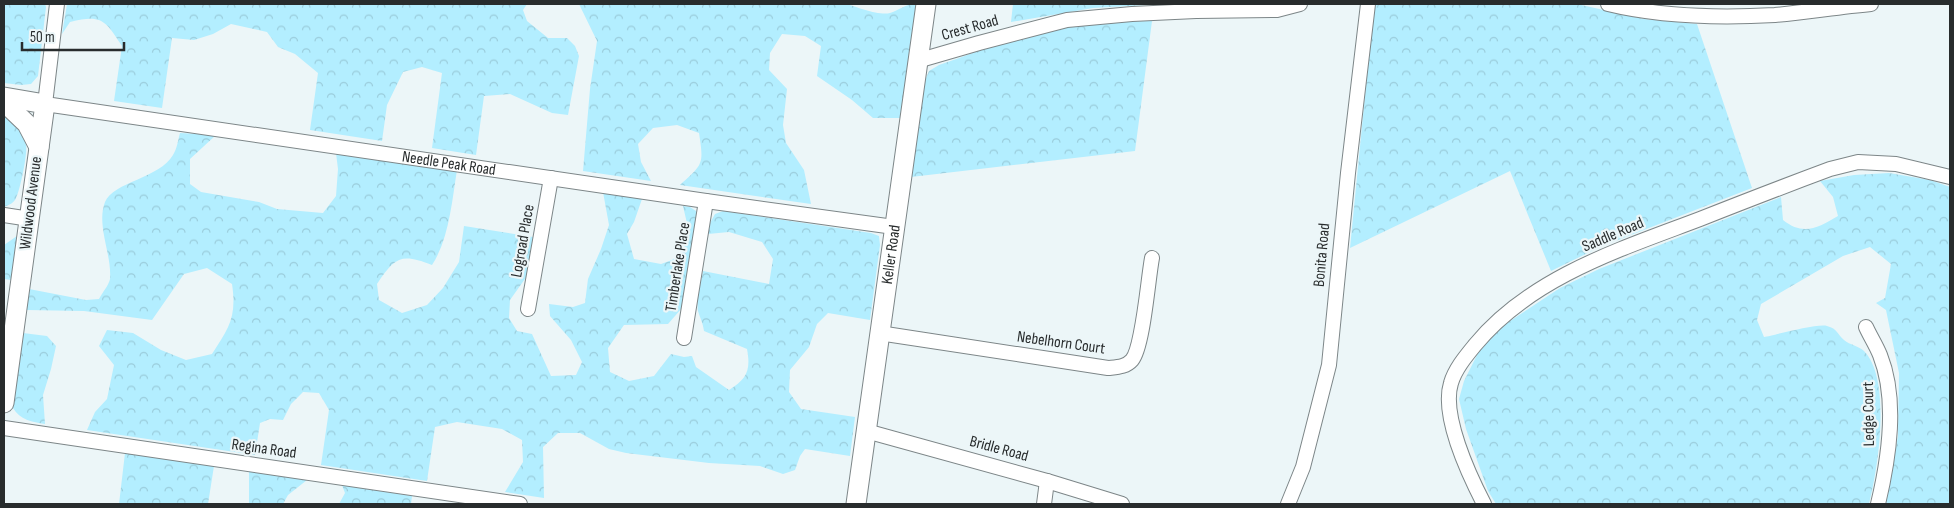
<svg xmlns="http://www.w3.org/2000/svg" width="1954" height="508" viewBox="0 0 1954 508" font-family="'Sofia Sans Condensed',sans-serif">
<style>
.forest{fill:url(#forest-crowns)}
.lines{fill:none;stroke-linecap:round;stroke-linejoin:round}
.street-casing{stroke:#7d8688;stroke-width:16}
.secondary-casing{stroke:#7d8688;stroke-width:21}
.street{stroke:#fff;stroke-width:14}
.secondary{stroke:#fff;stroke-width:19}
.labels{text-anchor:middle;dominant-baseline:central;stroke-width:4.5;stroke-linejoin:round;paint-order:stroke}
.street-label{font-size:16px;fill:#282c2d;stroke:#ecf6f8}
</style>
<defs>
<pattern id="forest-crowns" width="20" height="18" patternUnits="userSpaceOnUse" patternTransform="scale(1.25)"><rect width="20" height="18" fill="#b3eeff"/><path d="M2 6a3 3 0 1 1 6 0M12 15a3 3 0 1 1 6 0" fill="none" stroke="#9accdb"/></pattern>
</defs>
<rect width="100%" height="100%" fill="#ecf6f8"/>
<path class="forest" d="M4,4H45L46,7L38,76L31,84L21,85L4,83Z
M67,4H527L523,10L527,21L548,38H567L575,46L579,56L568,115L552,113L510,94L484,96L476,155L432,148L442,73L422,67L403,72L387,105L382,141L310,130L318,73L295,54L278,47L267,32L231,24L213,34L194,40L172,38L162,108L114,101L122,46C105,20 102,14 70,22L62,34Z
M579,4H847C856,7 880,16 890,13C900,10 905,4 916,4L900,118H873L852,100L817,76L821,46L805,36L782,34L770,53L769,70L787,89L783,125L786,143L804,170L811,204L680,185C703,164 704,165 699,133L677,125L653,128L638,144L641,162L651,181L583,171L590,89L597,41Z
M1013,4H1164L1093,8L1011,22Z
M1374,4H1577L1644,19L1697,24L1752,188L1600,247L1551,271L1510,171L1350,248Z
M1152,21L1135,151L911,177L924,83L929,71L939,65C978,52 1018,34 1060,27C1090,22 1121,22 1152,21Z
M4,113C13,122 24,131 26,145C28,152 20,191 16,198C14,203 9,205 4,207Z
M180,133L216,135L190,159V184L201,192L259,202L277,209L323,213L336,196L338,169L336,153L457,170C452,201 449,239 432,265C401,253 395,257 377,284L379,300L402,313L427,305L443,288L459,262L464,226L533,237L527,276L510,300L509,318L517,331L532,334L551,376L576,375L582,362L571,340L550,316L549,304L573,307L585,303L588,279L601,249L609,225L603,192L642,199L634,222L627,234L634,259L661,264L672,260L683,252L689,232L683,206L690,207L696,211L697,219L682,308L668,324L624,325L608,348L610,372L629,381L654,376L671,354L684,357L692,356L696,367L729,390C747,379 751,370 747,349L704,331C703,323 700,318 698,311C696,298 701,283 703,271L769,284L773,259L762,242L729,232L708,234L710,223L715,214L723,211L871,233L879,236L880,245L870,320L828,313L817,324L809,347L790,370L789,392L801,409L855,417L850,456L805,449L800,456L795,470L783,474L760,466L709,463L626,453L609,449L580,433H558L543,447L544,498L505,492L523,462L522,440L502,429L457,422L435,427L427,481L321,465L329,410L319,393L303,392L291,404L283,420L270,419L260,423L255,455L87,430L95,412L107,399L114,365L99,346L107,330L133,333L161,350L186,360L212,354C229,328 237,317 232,284L207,268L184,274L152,320L84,311L26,310L29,289L86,300L99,299C102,293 109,285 110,279C112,254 96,225 105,202C113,182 160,178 173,155C177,149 178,140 180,133Z
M1889,173L1930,180L1950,187V504H1886L1898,436L1899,373L1886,310L1876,303L1885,298L1891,264L1870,247L1843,256L1761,304L1757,320L1764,337C1775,335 1819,323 1827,326C1838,329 1837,334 1844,340C1850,345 1859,346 1864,351C1892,379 1878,469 1869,504H1496L1488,491L1466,429L1459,399L1464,381L1480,349L1504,325L1560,288L1599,269L1781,197L1783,220C1803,236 1818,228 1838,216L1833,197L1820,181L1854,175Z
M17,236L11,280L4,279V245Z
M23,333L47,336L56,346L51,369L43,395L45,424C32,422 20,420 13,408Z
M125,453L214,466L208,504H119Z
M249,471L307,480L288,495L283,504H249Z
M342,485L412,496L411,504H339L345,493Z"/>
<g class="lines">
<defs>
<g id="street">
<path id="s1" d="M57,4L45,104L706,201L894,227"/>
<path d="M1608,4C1661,17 1721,18 1775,15C1807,12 1839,7 1871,4"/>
<path d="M917,61L979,43L1067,20L1132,14L1196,11L1277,10L1300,4"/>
<path d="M4,215L30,219"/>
<path d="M528,309L551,178"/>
<path d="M1866,327C1870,336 1876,345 1880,355C1898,400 1889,458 1878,504"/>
<path d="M879,333L1108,368C1117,367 1126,367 1132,360C1143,347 1148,279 1152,258"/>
<path d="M684,338L706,201"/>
<path d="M4,428L520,504"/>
<path d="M866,431L1047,481L1122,504"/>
<path d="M1044,504L1047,481"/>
<path d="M1288,504L1303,467L1329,365L1348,173L1368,4"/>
<path d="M1484,504C1469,475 1441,415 1451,383C1455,369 1466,356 1475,345C1531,277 1621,249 1700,219C1743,202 1787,185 1830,169L1858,162L1896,164L1950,177"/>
</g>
<g id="secondary">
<path d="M4,97L45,104L4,403"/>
<path d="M4,102L27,124L39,147"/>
<path id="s2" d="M856,504L926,4"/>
</g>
</defs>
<use href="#street" class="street-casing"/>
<use href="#secondary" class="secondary-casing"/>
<use href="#street" class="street"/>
<use href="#secondary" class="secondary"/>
</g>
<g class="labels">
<g class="street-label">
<text transform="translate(970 28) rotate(-16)">Crest Road</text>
<text stroke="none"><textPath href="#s1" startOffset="509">Needle Peak Road</textPath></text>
<text transform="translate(31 203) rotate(-83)">Wildwood Avenue</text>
<text transform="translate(1613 235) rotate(-23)">Saddle Road</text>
<text transform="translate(523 241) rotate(-80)">Logroad Place</text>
<text stroke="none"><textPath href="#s2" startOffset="252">Keller Road</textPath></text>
<text transform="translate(1322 255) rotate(-85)">Bonita Road</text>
<text transform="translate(678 267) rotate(-81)">Timberlake Place</text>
<text transform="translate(1061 343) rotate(8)">Nebelhorn Court</text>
<text transform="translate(1869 414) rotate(-91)">Ledge Court</text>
<text transform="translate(264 449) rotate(8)">Regina Road</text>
<text transform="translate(999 449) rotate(15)">Bridle Road</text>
</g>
</g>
<rect width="1954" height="508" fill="none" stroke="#282c2d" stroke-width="10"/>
<path d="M22 42v8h102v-8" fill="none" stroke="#282c2d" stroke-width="2.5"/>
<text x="30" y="42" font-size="15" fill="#282c2d" stroke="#ecf6f8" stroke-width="4" paint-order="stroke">50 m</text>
</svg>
